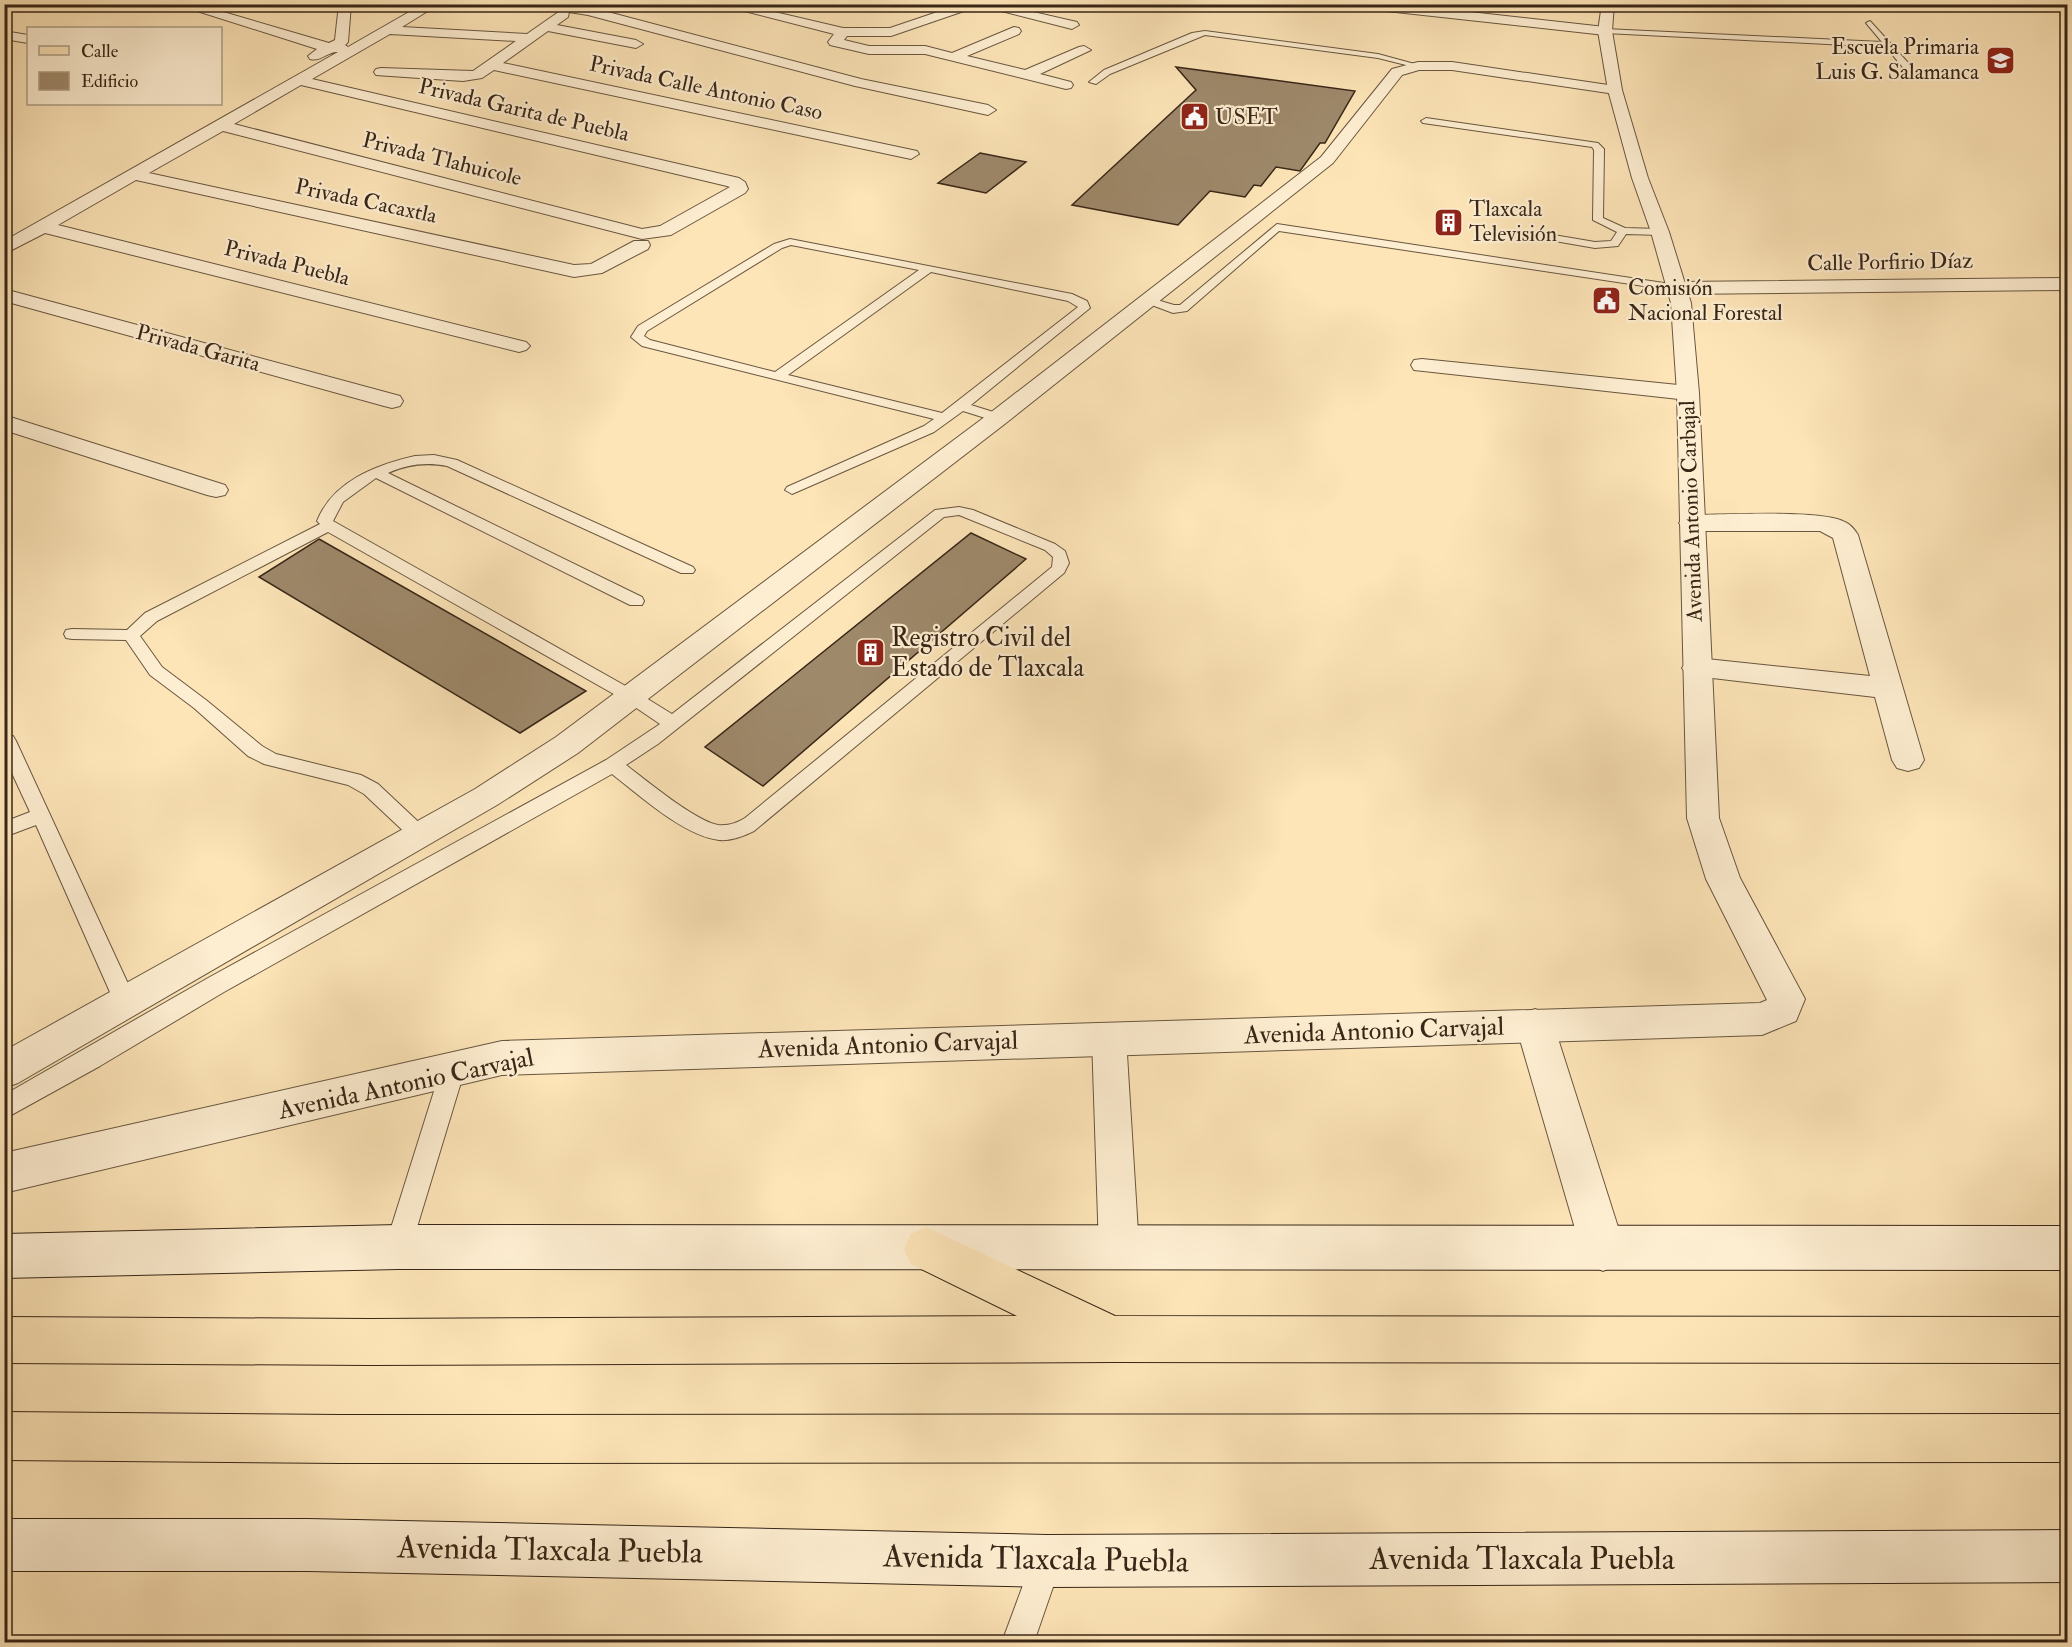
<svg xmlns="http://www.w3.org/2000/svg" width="2072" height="1647" viewBox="0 0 2072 1647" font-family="'IM FELL Double Pica',serif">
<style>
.building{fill:#9e896b;stroke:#382617;stroke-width:1.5}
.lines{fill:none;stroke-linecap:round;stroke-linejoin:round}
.service-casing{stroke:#69563f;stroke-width:2}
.pedestrian-casing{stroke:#69563f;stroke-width:2}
.minor-casing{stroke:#69563f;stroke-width:2}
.tertiary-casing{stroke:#69563f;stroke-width:2}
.secondary-casing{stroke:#382617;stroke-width:2}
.primary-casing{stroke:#382617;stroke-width:2}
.service{fill:#feeed1;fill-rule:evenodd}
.pedestrian{fill:#feeed1;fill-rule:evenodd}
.minor{fill:#feeed1;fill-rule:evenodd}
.tertiary{fill:#feeed1;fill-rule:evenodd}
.secondary{fill:#feeed1;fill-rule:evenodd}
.primary{fill:#fde5b8;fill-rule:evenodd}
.labels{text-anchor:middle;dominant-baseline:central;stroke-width:4.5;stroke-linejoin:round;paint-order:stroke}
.far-poi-label{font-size:22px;fill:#382617;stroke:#feeed1;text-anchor:start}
.far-street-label{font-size:22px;fill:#382617;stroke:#feeed1}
.poi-label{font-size:26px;fill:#382617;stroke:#feeed1;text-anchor:start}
.street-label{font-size:26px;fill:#382617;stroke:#feeed1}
.near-street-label{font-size:32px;fill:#382617;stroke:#feeed1}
</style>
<rect width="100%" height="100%" fill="#fde5b8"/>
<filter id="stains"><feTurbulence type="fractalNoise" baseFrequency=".00333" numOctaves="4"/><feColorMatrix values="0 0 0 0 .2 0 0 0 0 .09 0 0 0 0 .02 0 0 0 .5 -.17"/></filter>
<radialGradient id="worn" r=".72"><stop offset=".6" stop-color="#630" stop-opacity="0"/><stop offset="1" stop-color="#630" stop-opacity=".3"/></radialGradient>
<path class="building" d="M1176,67L1355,91L1325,143H1320L1300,171L1276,167L1261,186L1254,185L1245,197L1210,191L1178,225L1072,205L1196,90Z
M980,153L1026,162L986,193L938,183Z
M971,533L1026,559L763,786L705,747Z
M319,539L586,691L520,733L259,577Z"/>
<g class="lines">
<defs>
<path id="service" d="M1870,21L1911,66V70H1905L1886,47L1605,33L1601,31L1605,29L1882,42L1866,23Z
M1205,31L1378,54L1422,66L1418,68L1378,58L1205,35L1110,74L1096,84L1089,82L1104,70L1192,33Z
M1426,118L1598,143L1604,149L1603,218L1625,228L1660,229L1665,232L1660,235L1626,234L1618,246L1595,248L1526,236V232L1530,231L1595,242L1611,241L1617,232L1593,220L1594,150L1592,147L1423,123L1421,121Z
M1277,224L1677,285L1683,288L1677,291L1279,231L1187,311L1173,313L1141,301L1147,297L1174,305H1180Z
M790,239L1072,294L1087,301L1090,308L971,405L1003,415L1005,418L1003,421L998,422L963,411L934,432L792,494L785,490L787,487L924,426L934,419L642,346L631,337L638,326L774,244ZM791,245L919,270L775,372L650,340L644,336L647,331L782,248ZM931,272L1068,301L1078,307L942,413L788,375Z
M415,456L434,455L457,460L693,567L695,570L693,573H681L447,466C426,462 408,464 388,473L642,597L644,601L642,605H630L376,478L343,502L333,521L638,693L672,714L935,510L959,507L973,510L1055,544L1065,551L1069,563L1064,573L754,831C744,836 731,841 719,840C684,836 639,795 612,774L224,992L100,1066L4,1119V1095L208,978L606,760L660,724L626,701L328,532L157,621L140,636L162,667L206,700L262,746L276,754L361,775L378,784L427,830L430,835L427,840L420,842L413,840L364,794L348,785L264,764L248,756L194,708L150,675L126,640L72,639L66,638L64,634L66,630L72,629L127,630L145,613L320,524L317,521C333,481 376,465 415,456ZM959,515L1045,550L1053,557L1052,567L745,818C737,823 728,826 718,825C695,821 646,780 626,765L658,744L944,517Z
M4,735L13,736L16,741L136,1001L133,1008L125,1010L117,1008L36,825L4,837V822L30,812L4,756Z
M453,1059L461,1062L465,1069L411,1247L407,1256L398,1260L389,1256L385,1247L441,1069L445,1062Z
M1047,1546L1058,1550L1062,1561L1034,1642H1002L1036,1550Z"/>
<path id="pedestrian" d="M1109,1023L1121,1027L1126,1038L1139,1249L1133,1263L1119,1269L1105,1263L1099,1249L1092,1038L1097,1027Z"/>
<path id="minor" d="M175,4H196L329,43L335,40L339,4H351L348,42L345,45L348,47L423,4H439L402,27L527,34L560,11H566L567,6L589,7L861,79L988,105L996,110L988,115L855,86L588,15L569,12L568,17L557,25L636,40L643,44L636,48L548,31L503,63L917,151L919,154L911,159L494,70L482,78L463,81L376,75L374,72L376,69L381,68L473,71L516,41L390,34L312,79L739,178L745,182L748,189L745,193L671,235L642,239L223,131L149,173L574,265L591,264L634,241H648L650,245L648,249L602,273L574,277L136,180L58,225L526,342L530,346L526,350L519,352L45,233L4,254V241L338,52C328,51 321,62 310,59L308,56L317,49ZM301,85L727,186L730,187L660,226L642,229L234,124Z
M717,4H741L843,28H890L961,4L966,8L964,11L891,36H847L844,40L869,46H925L952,53L1014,27L1019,28L1021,31L1019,34L967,56L1025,70L1079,47L1084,46L1091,50L1040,74L1071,82L1073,85L1071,88L1066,89L925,54H869L830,45L828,42L834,34Z
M974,4H999L1077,22L1079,25L1072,29Z
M1353,4H1398L1605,27L1612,31L1605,35L1359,8Z
M4,31L28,35V43L4,39Z
M1418,62H1452L1615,86L1622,90L1615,94L1452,70H1419L1402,75L1333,163L1006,423L578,753L497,805L18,1083L4,1088V1051L475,789L556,737L990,413L1321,157L1392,69Z
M2068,278V290L1677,294L1670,292L1667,288L1670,284L1677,282Z
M4,289L400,396L403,401L400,406L392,408L384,406L4,301Z
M1422,359L1688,386L1696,388L1699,393L1696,398L1688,400L1414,370L1411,365L1414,360Z
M4,415L225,485L228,490L225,495L216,497L207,495L4,430Z
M1692,515C1723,515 1822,509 1845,522C1850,524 1855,530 1858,535L1924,760L1919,768L1908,771L1897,768L1892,760L1875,697L1687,675L1682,668L1687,661L1697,658L1870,676L1833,538L1820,531H1692L1683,528L1679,523L1683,518Z
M1535,1009L1548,1014L1554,1026L1625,1249L1618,1264L1603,1271L1588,1264L1581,1249L1516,1026L1522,1014Z"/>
<path id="tertiary" d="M1602,4H1614L1612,31L1622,90L1648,178L1669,232L1691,303L1699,393L1719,818L1740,878L1805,999L1796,1021L1762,1035L502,1075L4,1193V1153L502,1041L1760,1003L1767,1000L1706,879L1687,818L1677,393L1671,303L1651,232L1632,178L1608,90L1598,31Z"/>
<path id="secondary" d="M398,1225L2068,1226V1270L398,1269L4,1278V1234Z
M4,1519H308L1047,1535L2068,1530V1582L1047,1587L308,1571H4Z"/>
<path id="primary" d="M926,1227L1115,1316L2068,1317V1363L1114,1362L370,1365L4,1363V1317L370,1319L1017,1316L911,1264L904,1249L911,1234Z
M4,1412L340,1415L2068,1414V1462L340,1463L4,1460Z"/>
</defs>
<use href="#service" class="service-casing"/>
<use href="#pedestrian" class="pedestrian-casing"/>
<use href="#minor" class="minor-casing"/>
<use href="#tertiary" class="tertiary-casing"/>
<use href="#secondary" class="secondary-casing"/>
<use href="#primary" class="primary-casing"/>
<use href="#service" class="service"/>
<use href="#pedestrian" class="pedestrian"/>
<use href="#minor" class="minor"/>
<use href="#tertiary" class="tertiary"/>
<use href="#secondary" class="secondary"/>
<use href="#primary" class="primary"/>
</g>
<defs>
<symbol id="school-square" viewBox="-11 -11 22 22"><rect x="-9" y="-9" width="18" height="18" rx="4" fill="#8f2418" stroke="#feeed1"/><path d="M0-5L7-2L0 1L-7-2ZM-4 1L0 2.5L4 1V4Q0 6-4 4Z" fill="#fff"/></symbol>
<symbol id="civic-square" viewBox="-11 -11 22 22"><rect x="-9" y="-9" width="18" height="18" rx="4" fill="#8f2418" stroke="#feeed1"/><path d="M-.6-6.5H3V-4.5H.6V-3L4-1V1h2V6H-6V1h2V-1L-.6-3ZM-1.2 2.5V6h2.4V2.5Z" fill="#fff"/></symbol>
<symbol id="building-square" viewBox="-11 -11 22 22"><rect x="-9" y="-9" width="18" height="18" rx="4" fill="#8f2418" stroke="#feeed1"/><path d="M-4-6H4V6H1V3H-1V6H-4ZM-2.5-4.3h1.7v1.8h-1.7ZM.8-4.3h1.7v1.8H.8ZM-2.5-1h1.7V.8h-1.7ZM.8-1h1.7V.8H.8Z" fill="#fff"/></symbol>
</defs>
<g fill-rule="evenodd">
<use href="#school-square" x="1984" y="44" width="33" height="33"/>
<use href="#civic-square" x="1178" y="100" width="33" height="33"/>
<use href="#building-square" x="1432" y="206" width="33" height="33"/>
<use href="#civic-square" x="1590" y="284" width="33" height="33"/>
<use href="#building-square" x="854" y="636" width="33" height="33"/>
</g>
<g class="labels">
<g class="far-poi-label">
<text x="1979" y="47" text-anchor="end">Escuela Primaria<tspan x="1979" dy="25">Luis G. Salamanca</tspan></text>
<text x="1215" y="117">USET</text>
<text x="1469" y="209">Tlaxcala<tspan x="1469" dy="25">Televisión</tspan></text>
<text x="1628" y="288">Comisión<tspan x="1628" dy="25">Nacional Forestal</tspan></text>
</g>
<g class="far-street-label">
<text transform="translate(706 88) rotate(12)">Privada Calle Antonio Caso</text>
<text transform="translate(524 110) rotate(13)">Privada Garita de Puebla</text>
<text transform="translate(442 159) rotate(14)">Privada Tlahuicole</text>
<text transform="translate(366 201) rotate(12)">Privada Cacaxtla</text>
<text transform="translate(1890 262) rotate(-1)">Calle Porfirio Díaz</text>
<text transform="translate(287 263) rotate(14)">Privada Puebla</text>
<text transform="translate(198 348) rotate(15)">Privada Garita</text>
<text transform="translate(1691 511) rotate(-92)">Avenida Antonio Carbajal</text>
</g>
<g class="poi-label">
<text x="891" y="638">Registro Civil del<tspan x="891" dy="30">Estado de Tlaxcala</tspan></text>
</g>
<g class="street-label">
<text transform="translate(1374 1031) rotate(-2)">Avenida Antonio Carvajal</text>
<text transform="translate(888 1045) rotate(-2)">Avenida Antonio Carvajal</text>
<text transform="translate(406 1084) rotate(-12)">Avenida Antonio Carvajal</text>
</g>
<g class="near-street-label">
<text transform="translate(550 1550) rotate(1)">Avenida Tlaxcala Puebla</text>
<text transform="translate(1036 1559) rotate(1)">Avenida Tlaxcala Puebla</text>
<text x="1522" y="1559">Avenida Tlaxcala Puebla</text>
</g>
</g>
<rect width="2072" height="1647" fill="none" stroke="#fde5b8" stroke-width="24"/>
<rect x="6" y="6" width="2060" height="1635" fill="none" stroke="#382617" stroke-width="3"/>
<rect x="12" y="12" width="2048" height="1623" fill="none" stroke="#382617" stroke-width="1.5"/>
<rect x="27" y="27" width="195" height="78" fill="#feeed1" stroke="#af9e87" stroke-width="1.5"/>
<rect x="39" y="46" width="30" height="9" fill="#fde5b8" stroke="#af9e87" stroke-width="1.5"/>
<text x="81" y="57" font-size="18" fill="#382617">Calle</text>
<rect x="39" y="72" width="30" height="18" fill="#9e896b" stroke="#af9e87" stroke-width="1.5"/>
<text x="81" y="87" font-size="18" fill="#382617">Edificio</text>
<rect width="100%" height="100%" filter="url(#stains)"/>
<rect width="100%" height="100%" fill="url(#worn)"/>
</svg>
